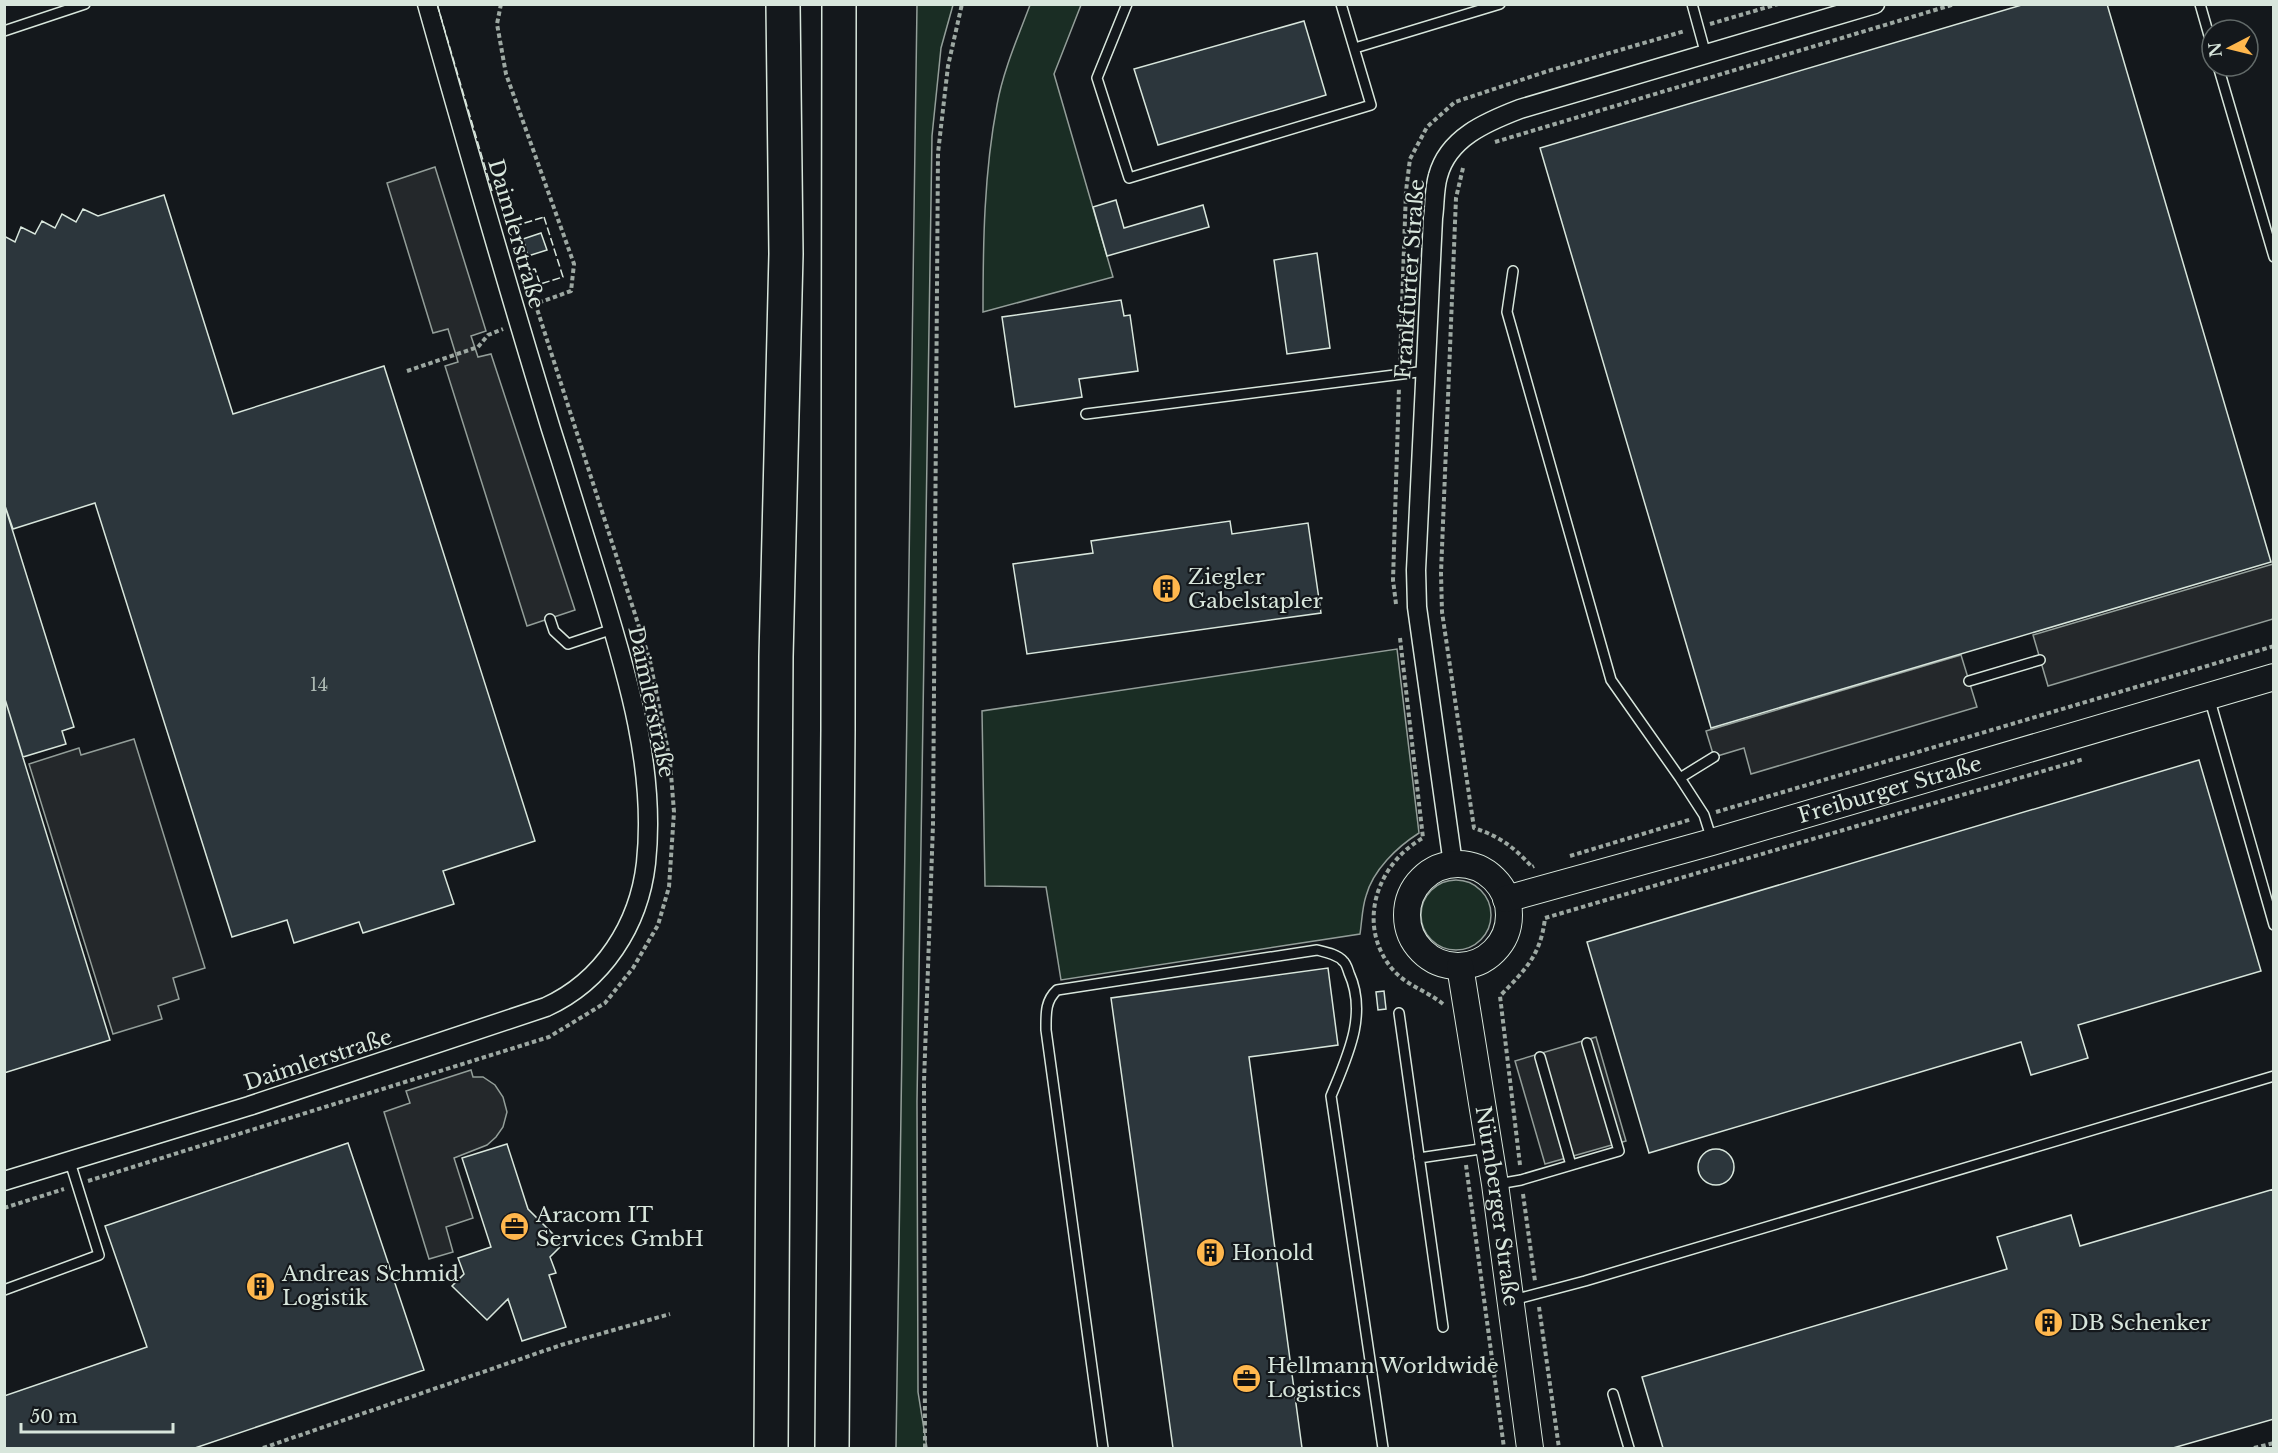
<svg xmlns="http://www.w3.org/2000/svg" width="2278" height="1453" viewBox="0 0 2278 1453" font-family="'Libre Baskerville',serif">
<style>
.green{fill:#1a2d24;stroke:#939e99;stroke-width:1.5}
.parking{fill:#24282b;stroke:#939e99;stroke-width:1.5}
.building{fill:#2c363c;stroke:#d8e6dc;stroke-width:1.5}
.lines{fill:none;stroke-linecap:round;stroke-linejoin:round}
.lane-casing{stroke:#d8e6dc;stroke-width:12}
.street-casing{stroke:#d8e6dc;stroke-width:21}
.secondary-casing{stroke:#d8e6dc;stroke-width:28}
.highway-casing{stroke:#d8e6dc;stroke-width:36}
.path{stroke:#9da8a2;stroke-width:4;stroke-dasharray:4.5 3;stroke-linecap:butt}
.lane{stroke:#14181c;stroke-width:9}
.street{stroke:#14181c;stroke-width:18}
.secondary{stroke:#14181c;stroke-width:26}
.highway{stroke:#14181c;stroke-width:33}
.fence{stroke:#d8e6dc;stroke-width:1.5;stroke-dasharray:8 3;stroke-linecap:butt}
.labels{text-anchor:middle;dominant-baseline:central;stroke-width:4.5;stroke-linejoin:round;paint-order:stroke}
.number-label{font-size:18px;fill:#adbab4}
.street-label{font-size:21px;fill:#d8e6dc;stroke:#14181c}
.poi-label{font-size:21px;fill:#d8e6dc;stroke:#14181c;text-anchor:start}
</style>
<rect width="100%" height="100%" fill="#14181c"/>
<path class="green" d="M953,5L941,48L932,136L917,1102L918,1392L927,1448H896C900,967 914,486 917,5Z
M1030,5H1081L1054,74L1113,277L983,312C983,243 984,173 997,105C1003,71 1018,37 1030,5Z
M1397,649L1419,833C1397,847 1373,870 1366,896C1362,908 1362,921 1360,934L1061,980L1046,887L985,886L982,711Z
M1421 915a35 35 0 1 1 70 0a35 35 0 1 1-70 0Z"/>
<path class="parking" d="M435,167L486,331L471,336L478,357L491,354L575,610L527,626L445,366L458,362L456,355L448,329L433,333L387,183Z
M2273,564V619L2048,686L2033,635Z
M1961,655L1977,707L1751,774L1744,748L1714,757L1706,731Z
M134,739L205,968L173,978L179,999L158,1006L162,1019L113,1034L29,764L79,748L81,755Z
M1596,1037L1626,1141L1545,1164L1515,1061Z
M471,1070L473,1077H483L495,1085L503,1097L507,1112L503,1127L496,1137L487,1145L454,1158L473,1218L446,1227L453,1252L429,1259L384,1112L410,1103L406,1091Z"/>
<path class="building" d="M2025,4H2107L2271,562L1711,728L1540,148Z
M1304,21L1326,95L1158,145L1134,69Z
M164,195L233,414L384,366L535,841L443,871L454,904L363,933L359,922L294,943L287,920L232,937L95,503L13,529L4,503V236L15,242L21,227L35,234L42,221L55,228L62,214L76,222L83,209L98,216Z
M1116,200L1124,228L1203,205L1209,227L1107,256L1093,207Z
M541,233L547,250L528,256L523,239Z
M1317,253L1330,348L1287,354L1274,260Z
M1121,300L1124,316L1130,315L1138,371L1079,379L1082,397L1015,407L1002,317Z
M4,503L74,727L62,731L66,744L23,757L4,696Z
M1230,521L1232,534L1308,523L1321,613L1027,654L1013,564L1093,553L1091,541Z
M4,696L110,1040L4,1073Z
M2199,760L2261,971L2078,1025L2088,1058L2031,1075L2021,1042L1649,1153L1587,942Z
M1328,968L1338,1045L1249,1057L1302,1448H1173L1111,998Z
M1384,991L1386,1009L1378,1010L1376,992Z
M348,1143L424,1370L195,1448H4V1396L147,1347L105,1226Z
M507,1144L528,1209L563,1244L550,1257L556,1273L549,1275L566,1327L522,1341L508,1299L487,1320L452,1286L464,1274L458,1258L491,1247L462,1158Z
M1698 1167a18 18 0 1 1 36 0a18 18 0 1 1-36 0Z
M2274,1189V1419L2173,1448H1663L1642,1377L2007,1269L1997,1237L2071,1215L2080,1246Z"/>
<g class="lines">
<defs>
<path id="lane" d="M1127,4L1097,78L1129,178L1371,105L1341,4
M1692,4L1706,55
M2200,4L2212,46
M4,31L85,4
M1355,48L1500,4
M2218,66L2274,257
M1513,271L1507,312L1611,680L1680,778L1704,815L1712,840
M1086,414L1426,371
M550,619L554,631L568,644L613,629
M1969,681L2040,660
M2209,697L2274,925
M1680,778L1714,757
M1399,1013L1443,1327
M1540,1057L1571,1165
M1419,1158L1487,1148
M1498,1184L1521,1180L1619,1151L1587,1043
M4,1290L99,1255L70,1162
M1513,1300L1585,1281L2274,1076
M1613,1394L1629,1448
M1103,1448L1046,1030C1046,1014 1045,1001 1057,990L1317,950C1325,952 1337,954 1343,961C1346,963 1348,970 1349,973C1368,1015 1347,1057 1331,1096L1383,1448"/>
<path id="street" d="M1453,864L1417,607L1416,570L1433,218C1435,205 1434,189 1438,176C1448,138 1486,122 1520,109L1875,4
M4,1181L249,1106L546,1007C603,981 639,925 646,863C656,770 628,677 601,589C584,535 568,482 551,429C508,288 467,146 427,4"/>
<g id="secondary">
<circle cx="1458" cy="915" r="51"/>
<path id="s1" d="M1506,899L1712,842L2274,677"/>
<path id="s2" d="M1460,966L1495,1184L1530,1448"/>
</g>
<path id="highway" d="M771,1448L776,657L786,254L783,4
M832,1448L838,730L839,4"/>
</defs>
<use href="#lane" class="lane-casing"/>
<use href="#street" class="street-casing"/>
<use href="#secondary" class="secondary-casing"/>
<use href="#highway" class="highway-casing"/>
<path class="path" d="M501,4L497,24L506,74L574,264L571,291L535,304
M1710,24L1778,4
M1495,142L1955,4
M1463,168L1456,198L1441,573L1442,612L1474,828C1499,836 1514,847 1532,867L1534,866
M1400,361L1406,191L1410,159L1427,127L1455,102L1548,71L1685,31
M407,371L478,347L488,335L503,329
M1396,604L1393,580L1399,387
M1400,638L1423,838C1376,864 1355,927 1394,971C1408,986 1427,991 1443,1004
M1716,812L2274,646
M1570,856L1692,819
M1466,1165L1504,1448
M1520,1165L1500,996C1525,970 1541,955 1545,918L2084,759
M88,1181L549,1037L605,1003L633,968L658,925L669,887L674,812L670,761L650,661L531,290
M1523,1194L1535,1281
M4,1208L64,1189
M1539,1307L1559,1448
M263,1448L561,1345L670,1314
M925,1448L924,1082L933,824L938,153L948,66L962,4
M2254,1448L2274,1443"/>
<use href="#lane" class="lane"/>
<use href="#street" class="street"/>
<use href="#secondary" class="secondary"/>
<use href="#highway" class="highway"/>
<path class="fence" d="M437,4L492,191
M544,217L563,277L540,284L535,269L529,270L515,226Z"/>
</g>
<defs>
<symbol id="building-disc" viewBox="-11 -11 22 22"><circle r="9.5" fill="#ffb74d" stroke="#14181c"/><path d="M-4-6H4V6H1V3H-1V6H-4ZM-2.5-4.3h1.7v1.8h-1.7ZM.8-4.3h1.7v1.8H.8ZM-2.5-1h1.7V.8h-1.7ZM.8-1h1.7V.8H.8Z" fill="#111"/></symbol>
<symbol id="office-disc" viewBox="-11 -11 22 22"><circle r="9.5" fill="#ffb74d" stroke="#14181c"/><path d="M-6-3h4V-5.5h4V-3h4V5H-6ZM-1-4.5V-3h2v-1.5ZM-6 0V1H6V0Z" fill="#111"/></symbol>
</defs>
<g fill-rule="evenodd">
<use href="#building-disc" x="1150" y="572" width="33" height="33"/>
<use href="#office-disc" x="498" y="1210" width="33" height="33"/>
<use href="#building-disc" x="1194" y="1236" width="33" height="33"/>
<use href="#building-disc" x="244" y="1270" width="33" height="33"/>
<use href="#building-disc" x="2032" y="1306" width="33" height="33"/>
<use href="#office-disc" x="1230" y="1362" width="33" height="33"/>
</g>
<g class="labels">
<g class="number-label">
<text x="319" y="685">14</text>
</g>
<g class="street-label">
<text transform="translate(516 234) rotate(74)">Daimlerstraße</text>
<text transform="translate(1410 279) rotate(-86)">Frankfurter Straße</text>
<text transform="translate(651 702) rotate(78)">Daimlerstraße</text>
<text stroke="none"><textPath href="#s1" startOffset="399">Freiburger Straße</textPath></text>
<text transform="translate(318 1060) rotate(-18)">Daimlerstraße</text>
<text stroke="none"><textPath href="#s2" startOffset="243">Nürnberger Straße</textPath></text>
</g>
<g class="poi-label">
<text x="1188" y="577">Ziegler<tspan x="1188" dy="24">Gabelstapler</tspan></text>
<text x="536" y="1215">Aracom IT<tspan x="536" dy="24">Services GmbH</tspan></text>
<text x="1232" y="1253">Honold</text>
<text x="282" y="1274">Andreas Schmid<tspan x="282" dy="24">Logistik</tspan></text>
<text x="2070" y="1323">DB Schenker</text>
<text x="1267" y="1366">Hellmann Worldwide<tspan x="1267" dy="24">Logistics</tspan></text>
</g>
</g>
<rect width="2278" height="1453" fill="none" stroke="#d8e6dc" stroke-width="12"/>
<g transform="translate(2230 48) rotate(263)"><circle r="28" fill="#14181c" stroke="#626a69" stroke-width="1.5"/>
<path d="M0-4.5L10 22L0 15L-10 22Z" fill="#ffb74d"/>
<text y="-9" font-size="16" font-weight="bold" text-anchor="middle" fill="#d8e6dc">N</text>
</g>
<path d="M21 1423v9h152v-9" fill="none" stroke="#d8e6dc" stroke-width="3"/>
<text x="30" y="1423" font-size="18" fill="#d8e6dc" stroke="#14181c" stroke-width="4.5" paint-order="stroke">50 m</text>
</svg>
